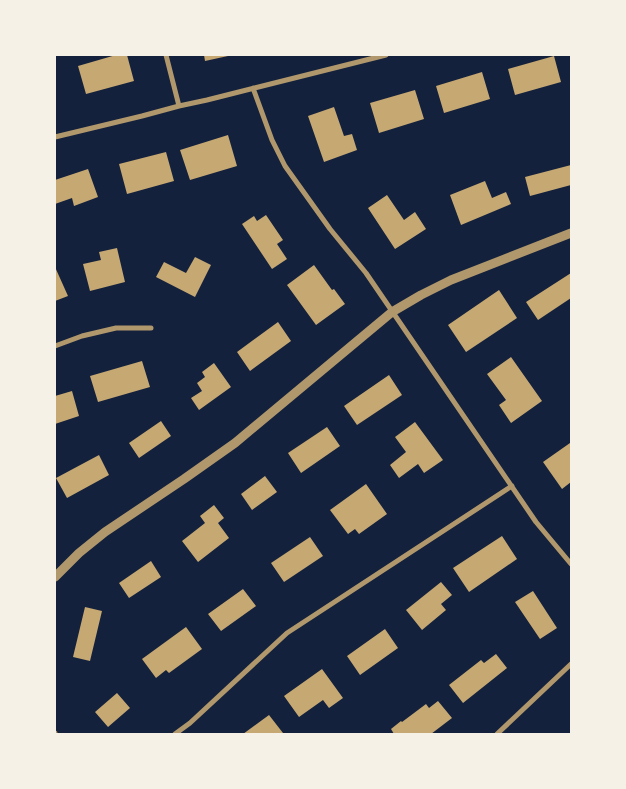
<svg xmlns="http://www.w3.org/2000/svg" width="626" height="789" viewBox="0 0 626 789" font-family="Signika,sans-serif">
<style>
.building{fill:#c6a872}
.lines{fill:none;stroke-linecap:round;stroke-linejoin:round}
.minor{stroke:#b1986c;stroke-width:5}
.tertiary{stroke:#b1986c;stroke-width:9}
</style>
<rect width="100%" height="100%" fill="#14213d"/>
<path class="building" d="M116,55H127L134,81L86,94L78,66Z
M204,55H228V56L205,61Z
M554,56L561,82L515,95L508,69Z
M482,72L490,99L444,113L436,86Z
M415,90L424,119L379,133L370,103Z
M334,107L344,136L352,134L357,150L324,162L308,116Z
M228,135L237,166L190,180L180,150Z
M166,152L174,181L127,194L119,164Z
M571,165V185L530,196L525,177Z
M88,169L98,197L74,206L72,198L55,204V180Z
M485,181L492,198L506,192L511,204L461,225L450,195Z
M387,195L404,220L415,212L426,229L395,249L368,208Z
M266,215L283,240L277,244L287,259L272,269L242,224L254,216L257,221Z
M117,248L125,282L90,291L83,264L101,260L99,252Z
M195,257L211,265L195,297L156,277L164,262L186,273Z
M314,265L332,290L334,289L345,304L316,325L287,285Z
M55,267L68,296L55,301Z
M571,273V298L538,320L526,302Z
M499,290L517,318L466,352L448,325Z
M278,322L291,341L250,371L237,352Z
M511,357L542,401L511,423L499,405L506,400L487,374Z
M142,361L150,387L98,402L90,376Z
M214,363L231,387L199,410L191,398L202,391L197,383L205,377L202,372Z
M389,375L402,395L357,425L344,406Z
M72,391L79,416L55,424V396Z
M161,421L171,436L139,458L129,443Z
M415,422L443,460L424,473L418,464L399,478L390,465L406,452L395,437Z
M327,427L340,446L301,473L288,453Z
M570,443L571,445V482L562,489L543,462Z
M99,455L109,475L67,498L56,478Z
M265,476L277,492L252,510L241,494Z
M366,484L387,514L359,534L355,529L348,534L330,510Z
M214,505L224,518L218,523L229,538L198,562L182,541L205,523L200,516Z
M502,536L517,559L469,592L453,568Z
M310,537L323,556L284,582L271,563Z
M151,561L161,577L129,598L119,583Z
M441,582L452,595L441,604L446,610L422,630L406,610Z
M243,589L256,606L221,631L208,614Z
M533,591L557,628L540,639L515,602Z
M85,607L102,611L90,661L73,657Z
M186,627L202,649L169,673L166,670L156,678L142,659Z
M385,629L398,648L360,675L347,656Z
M496,654L507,668L463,703L449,685L481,660L484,663Z
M322,669L343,698L329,708L323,700L299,717L284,696Z
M117,693L130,708L108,727L95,712Z
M438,701L452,718L431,734H394L391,729L401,721L402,722L426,704L429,708Z
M269,715L283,733L243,734Z"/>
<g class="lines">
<path class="minor" d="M166,55L179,106
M253,88L272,140L285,166L330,229L366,273L536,522L571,564
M55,137L142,116L179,106L207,100L386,55
M55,346L82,336L116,328H151
M55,733V734
M175,734L190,723L287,633L512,486
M497,734L571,664"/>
<path class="tertiary" d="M55,577L79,553L105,532L184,479L235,443L392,312L421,295L451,280L571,233"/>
</g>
<rect width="626" height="789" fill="none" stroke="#f6f1e7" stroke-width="112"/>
</svg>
